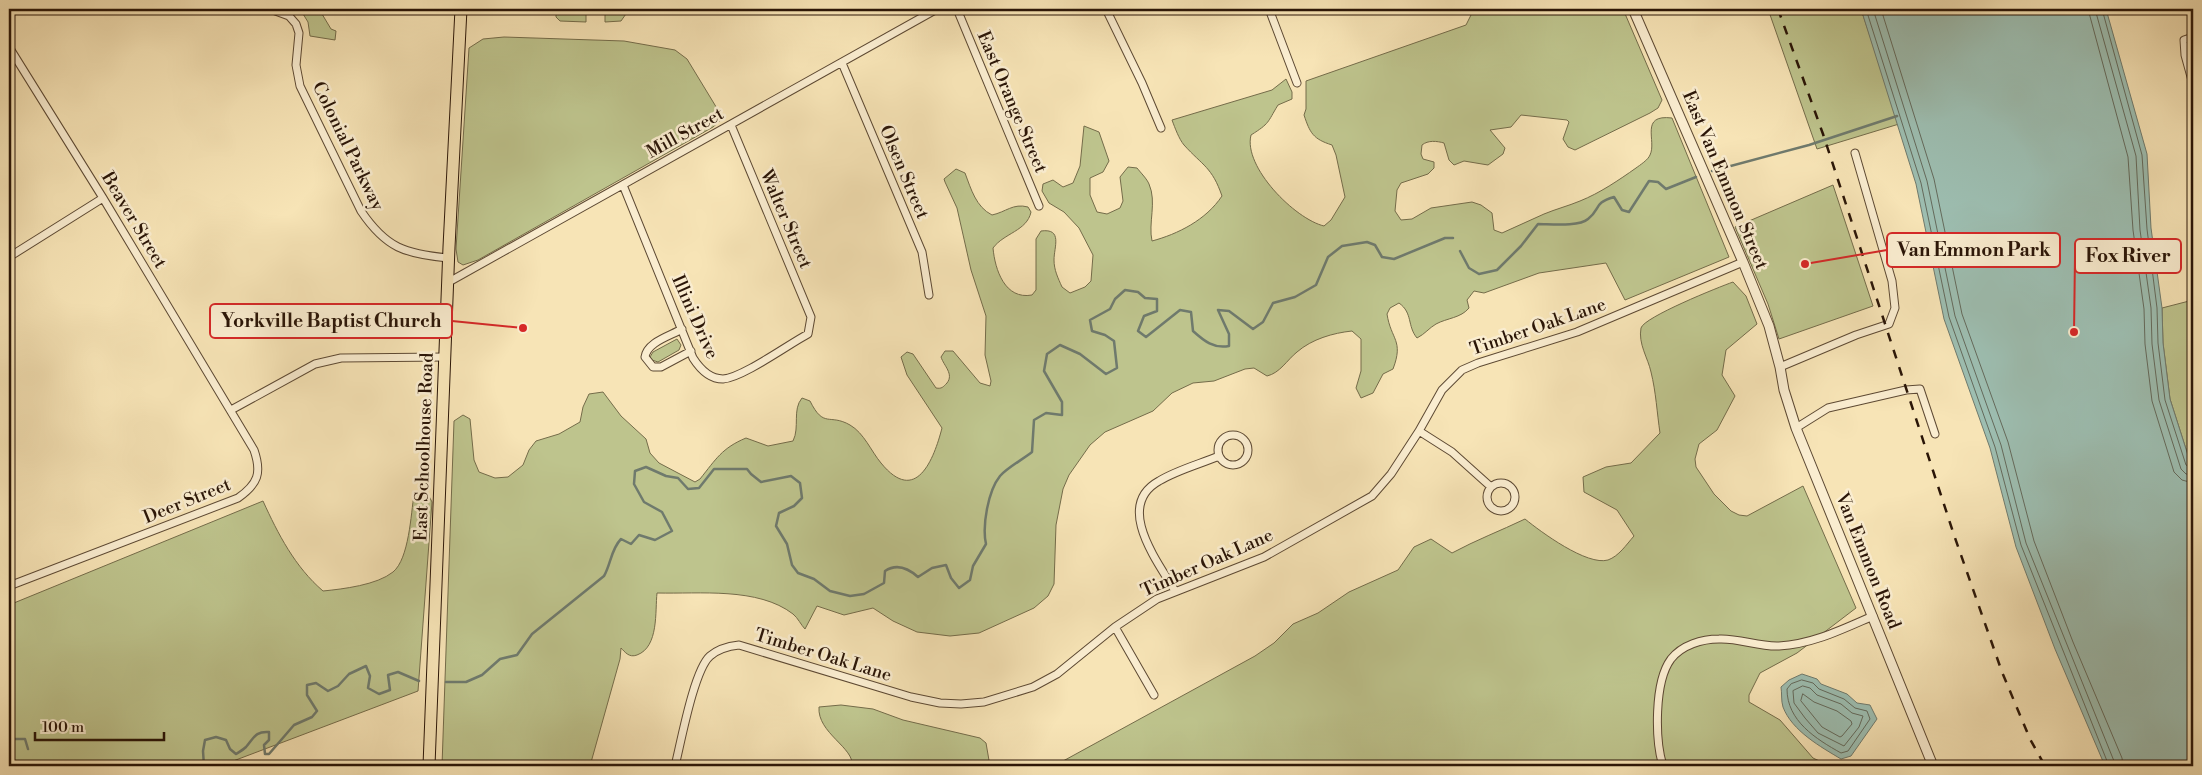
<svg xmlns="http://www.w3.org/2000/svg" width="2202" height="775" viewBox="0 0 2202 775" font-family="'Libre Bodoni',serif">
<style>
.green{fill:#bec48d;stroke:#746c4a}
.water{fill:#9dbeb1;stroke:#6f7a6d}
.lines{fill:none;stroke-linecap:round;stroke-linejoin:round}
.shore{stroke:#646a5c;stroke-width:1}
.stream{stroke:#6f7a6d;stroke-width:2.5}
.minor-casing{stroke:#5d4933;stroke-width:9}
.tertiary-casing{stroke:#5d4933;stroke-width:11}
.primary-casing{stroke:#2a1507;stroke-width:13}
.minor{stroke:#faedd0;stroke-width:7}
.tertiary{stroke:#faedd0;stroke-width:9}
.primary{stroke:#f7e4b6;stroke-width:11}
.rail{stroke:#2a1507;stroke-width:2.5;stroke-dasharray:9 9;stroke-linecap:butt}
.labels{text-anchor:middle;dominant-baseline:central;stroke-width:5;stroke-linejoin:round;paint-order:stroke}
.street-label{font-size:18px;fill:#2a1507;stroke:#faedd0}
.leader{fill:none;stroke:#d62828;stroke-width:2}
.callout-dot{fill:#d62828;stroke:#faedd0;stroke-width:2}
.callout{fill:#faedd0;stroke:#d62828;stroke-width:2}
.callout-label{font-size:19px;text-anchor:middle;font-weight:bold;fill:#2a1507}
</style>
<rect width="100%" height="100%" fill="#f7e4b6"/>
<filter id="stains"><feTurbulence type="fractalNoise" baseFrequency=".004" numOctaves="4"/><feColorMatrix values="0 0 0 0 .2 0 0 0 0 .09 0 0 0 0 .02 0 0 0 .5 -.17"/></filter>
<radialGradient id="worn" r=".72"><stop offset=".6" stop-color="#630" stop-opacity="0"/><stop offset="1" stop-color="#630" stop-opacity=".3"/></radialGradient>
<path class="green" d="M300,9H319L331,29L336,31L335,40L310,36L308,22Z
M556,9H577V13H586V22L560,21L556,17Z
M608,9H629L628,11L621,21L605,22V14H608Z
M1474,9H1623L1662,100L1658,108L1650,113L1575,150L1568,147L1563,139L1569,122L1567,120L1521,115L1511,127L1490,130L1505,148L1503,154L1488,165L1464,161L1454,165L1449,160L1444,143C1437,141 1428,140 1422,145L1421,154L1423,159L1434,162V168L1428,174L1401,183L1397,190L1395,211L1401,220L1412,219L1431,208L1472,202L1481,205L1492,213L1494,230L1502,233C1516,227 1530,220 1544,214C1556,209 1568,206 1580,201C1600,193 1619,180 1636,168C1640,165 1648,160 1650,155C1657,141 1639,114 1672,118L1729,257L1625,300L1606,263L1539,273L1484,293L1474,291L1467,300L1469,308C1461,318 1447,318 1436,324C1429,328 1425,334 1417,338C1407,326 1413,313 1399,303L1390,308L1387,314C1391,340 1404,340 1393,369L1383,374L1373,393L1361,398L1356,388L1361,371V339L1352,331C1333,333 1312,339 1297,352C1287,360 1280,373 1267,376L1254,368L1245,369L1214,381L1193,383L1172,393L1153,411L1105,432L1090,445L1069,475L1063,489L1056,525L1054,584L1048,596L1034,608L979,633L950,636L917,632L893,621L873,608L844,615L817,606L805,629C801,625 798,618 793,614C758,587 700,594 657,593C655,611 659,647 637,655C629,658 625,652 621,648L620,659L590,766H442L454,421L463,415L470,419L474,460L479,472L495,478L508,477L523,465L529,450L536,441L559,434L580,422L583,407L589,394L603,392L621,416L646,439L650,453L659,463L695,482L700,479C716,459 722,448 746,438L768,446L793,441C800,427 792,410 802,398L810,401C824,429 829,413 850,425C864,433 871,451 881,463C916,506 934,459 942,428L907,375L901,357L907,352L913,354L936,388C942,389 943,387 947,383C954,374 944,366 941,357L945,351H953L980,383L990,386L991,381L985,355L986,316L971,270L957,208L945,182L944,179L956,169L965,173C971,189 976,207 992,215C1006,212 1013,203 1028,207L1031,212C1027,231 1004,233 993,248C995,270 1005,300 1032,295L1036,290V239L1041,231C1063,228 1054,247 1054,260C1054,270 1058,278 1062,287L1070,293L1085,287L1091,281L1093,255L1079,228L1064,212L1049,203L1042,191L1043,184L1053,180L1063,187L1073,183L1080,166L1084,126L1099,132L1109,161L1103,172L1090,178V195L1097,212L1107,214L1120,208L1123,201L1120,177L1128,167L1137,168C1141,173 1147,179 1149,184C1157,202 1148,223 1152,241C1178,234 1206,220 1222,196C1212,167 1203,166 1184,145C1179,139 1175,128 1172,120L1272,90L1286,79L1292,92V99L1278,105C1267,123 1270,123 1251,135C1243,167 1295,219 1324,226L1331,220L1345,197L1336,155L1332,145C1313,139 1310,133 1304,115L1306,109V81L1466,25Z
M1768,9H1861L1899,124L1817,149Z
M504,37L624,41L675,50L687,59L718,110L720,121L713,127L478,260L463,265L458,262L456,249L469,48L483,39Z
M1833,185L1873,306L1779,339L1768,304L1735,227Z
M1733,282L1746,296L1757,324L1726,350L1722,375L1735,396L1717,430L1699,444L1695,459L1696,467L1714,494L1731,511L1739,515L1747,516L1803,486L1856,608L1797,653L1760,673L1749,695V702L1780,720L1813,758L1830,766H1054L1255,656L1274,643L1293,624L1318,613L1349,592L1398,570L1414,547L1431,539L1452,553C1476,540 1500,531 1525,519C1541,532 1587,566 1608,560C1619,556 1626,545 1634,536L1617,510L1584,492L1583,477L1606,467L1631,463L1660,433C1657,413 1656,392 1651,372C1648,358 1638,344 1641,328C1644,317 1719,287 1733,282Z
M2193,300V471L2170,399L2163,343L2162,308Z
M677,339L681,345L679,350L658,362L652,360L650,357L653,352Z
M423,491L429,496L432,502L418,691L220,766H9V605L263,501C278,534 295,567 323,591C343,589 377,585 393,572C409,559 411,514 414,494Z
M841,705L873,709L903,720L980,738L986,743L990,766H852C855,748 817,733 819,707Z"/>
<path class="water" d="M1861,9H2106L2147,154L2151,228L2162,308L2163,343L2170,399L2193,471V766H2105L2055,649L2016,547L1990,448L1944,319L1916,184Z
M1802,674L1817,679L1821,684L1847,694L1857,703L1870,705L1877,719L1851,756L1841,759C1821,747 1792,731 1783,707C1781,701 1782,693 1781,687L1789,680Z"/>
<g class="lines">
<path class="shore" d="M1866,9L1921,183L1949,317L1995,447L2021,545L2109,766
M1873,9L1927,181L1955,316L2001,445L2026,543L2116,766
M1881,9L1934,179L1962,314L2008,442L2034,541L2073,642L2122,758L2123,766
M2088,9L2128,157L2133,230L2144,309L2145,344L2152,401L2174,472L2182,480L2193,483
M2095,9L2136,156L2140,230L2151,308L2152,344L2159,400L2181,469L2186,474L2193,475
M2102,9L2142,155L2147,229L2157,308L2158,343L2165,400L2186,465L2193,469
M1802,680L1813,683L1819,689L1844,699L1855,708L1867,711L1870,719L1848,751L1841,753C1816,739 1787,721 1787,689L1791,684Z
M1803,686L1810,688L1817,695L1841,704L1852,713L1863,716L1859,727L1844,746L1818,733L1805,718L1794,703L1793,691Z
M1803,694L1814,702L1837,711L1851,721L1852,724L1842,736L1840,737L1822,727L1801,701Z"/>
<path class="stream" d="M1712,171L1809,145L1897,116
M1460,251L1469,268L1479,274L1497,270L1521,246L1538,224C1550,224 1579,227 1588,219C1601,209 1593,203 1614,197L1622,210L1629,212L1649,181L1658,182L1666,189L1696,177
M446,682H466L482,675L500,659L517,655L532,634L604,576C611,564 611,549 621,539L631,544L639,535L655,540L672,531L662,512L644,502L634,484L635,471L646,467L666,476L678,478L688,489L699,488L714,469H747L751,474L761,482L791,476L800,483L802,498L794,506L779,513L776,526L787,544L792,565L798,573L814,579L830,591L850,596L864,594L884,583L885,571C897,563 908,568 918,577L932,568L946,565L951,578L959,588L970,580L973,566L986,544C982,526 988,491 1000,476C1008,467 1022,460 1032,452L1034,420L1046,413L1062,415V402L1044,371L1047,354L1060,345L1080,354L1106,374L1117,368L1114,341L1105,335L1092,331L1090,320L1110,309L1115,299L1125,290L1138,292L1145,298L1157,299V311L1144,316L1138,331L1146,337L1180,310L1191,312L1193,331C1204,341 1214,349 1229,346V334L1218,310L1229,311L1253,329L1263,322L1273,303L1295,297L1316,285L1328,257L1342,246L1367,242L1375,245L1382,257L1394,259L1445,238H1453
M9,739H25L28,749
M30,763L31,766
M204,766L203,751L205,740L216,737L226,740L230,749L236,754C239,752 243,750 246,747C254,738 255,731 269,732V740L264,745L265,754H269L294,725L312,717L317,711L307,695V685L316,683L328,691L338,686L349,674L366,666L370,676L368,688L379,694L390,690L388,675L398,672L419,681"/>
<defs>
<path id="minor" d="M270,9L289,16L296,24L299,33L296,65L300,86L361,211C386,248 405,254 448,258
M957,9L1039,206
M1106,9L1142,83L1161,128
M1269,9L1297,83
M2193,37L2184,40L2185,55L2193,84
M9,47L103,198L254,450C262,473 258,484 238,498L9,586
M842,63L922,252L929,295
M623,185L693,358C700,369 709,379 723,379C742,378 789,344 808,334L811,317L731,125
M9,257L103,198
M447,283L937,9
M682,329C670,336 647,342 645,357L653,367H661L691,351
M1780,367L1856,335L1889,324L1895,308L1892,281L1855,153
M231,410L315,364L341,358L445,357
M1796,428L1828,408L1906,390L1920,389L1935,434
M1419,431L1452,452L1491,487
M1218 450a15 15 0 1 1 30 0a15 15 0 1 1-30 0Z
M1487 497a14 14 0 1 1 28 0a14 14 0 1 1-28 0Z
M1175,591C1158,562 1114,506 1159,481C1177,470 1200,464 1219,456
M1115,627L1154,695
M675,766C681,742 694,670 710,656C718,649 730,646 739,645L911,697L940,703L961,704L984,702L1033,687L1057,674L1115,627L1157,599L1264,557L1372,496L1391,474L1419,431L1442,390L1462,370L1478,363L1577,332L1743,262
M1663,766C1655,740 1654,682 1671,659C1682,645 1702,639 1719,639C1739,638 1759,647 1779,646C1813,644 1843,629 1873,616"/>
<path id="tertiary" d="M1633,9L1743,262L1769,326L1780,367L1784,390L1796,428L1933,766"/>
<path id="primary" d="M429,766L449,247L461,9"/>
</defs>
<use href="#minor" class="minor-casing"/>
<use href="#tertiary" class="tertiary-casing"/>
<use href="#primary" class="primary-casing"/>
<use href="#minor" class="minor"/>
<use href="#tertiary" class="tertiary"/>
<use href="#primary" class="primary"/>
<path class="rail" d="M1778,9L1823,134L1954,535L2002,672L2030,739L2045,766"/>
</g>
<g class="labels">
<g class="street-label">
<text transform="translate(1012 102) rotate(67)">East Orange Street</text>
<text transform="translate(685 133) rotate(-29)">Mill Street</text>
<text transform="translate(348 146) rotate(64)">Colonial Parkway</text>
<text transform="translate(904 172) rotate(67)">Olsen Street</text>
<text transform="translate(1725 180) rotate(67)">East Van Emmon Street</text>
<text transform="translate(786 219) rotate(67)">Walter Street</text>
<text transform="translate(134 220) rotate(59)">Beaver Street</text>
<text transform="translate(695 317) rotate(66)">Illini Drive</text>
<text transform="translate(1538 327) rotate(-19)">Timber Oak Lane</text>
<text transform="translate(424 447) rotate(-88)">East Schoolhouse Road</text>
<text transform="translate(187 501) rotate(-22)">Deer Street</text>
<text transform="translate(1868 561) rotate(68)">Van Emmon Road</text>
<text transform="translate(1207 563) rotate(-24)">Timber Oak Lane</text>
<text transform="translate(823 655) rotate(17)">Timber Oak Lane</text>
</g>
</g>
<path class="leader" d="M1805 264L1887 250M2074 332L2075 256M523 328L452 321"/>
<g class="callout-dot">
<circle cx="1805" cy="264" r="5"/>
<circle cx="2074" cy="332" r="5"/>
<circle cx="523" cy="328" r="5"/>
</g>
<g class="callout">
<rect x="1887" y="233" width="173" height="34" rx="5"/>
<rect x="2075" y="239" width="106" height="34" rx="5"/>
<rect x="210" y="304" width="242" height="34" rx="5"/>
</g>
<g class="callout-label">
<text x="1974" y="256">Van Emmon Park</text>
<text x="2128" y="262">Fox River</text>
<text x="331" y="327">Yorkville Baptist Church</text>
</g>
<rect width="2202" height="775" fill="none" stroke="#f7e4b6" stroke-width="30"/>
<rect x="10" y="10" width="2182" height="755" fill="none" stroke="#2a1507" stroke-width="2.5"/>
<rect x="15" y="15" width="2172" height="745" fill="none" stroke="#2a1507"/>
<path d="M35 732v8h129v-8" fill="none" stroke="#2a1507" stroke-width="2.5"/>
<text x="42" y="732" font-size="15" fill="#2a1507" stroke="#faedd0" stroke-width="4" paint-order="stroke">100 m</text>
<rect width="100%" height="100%" filter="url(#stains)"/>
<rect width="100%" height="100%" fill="url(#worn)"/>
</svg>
